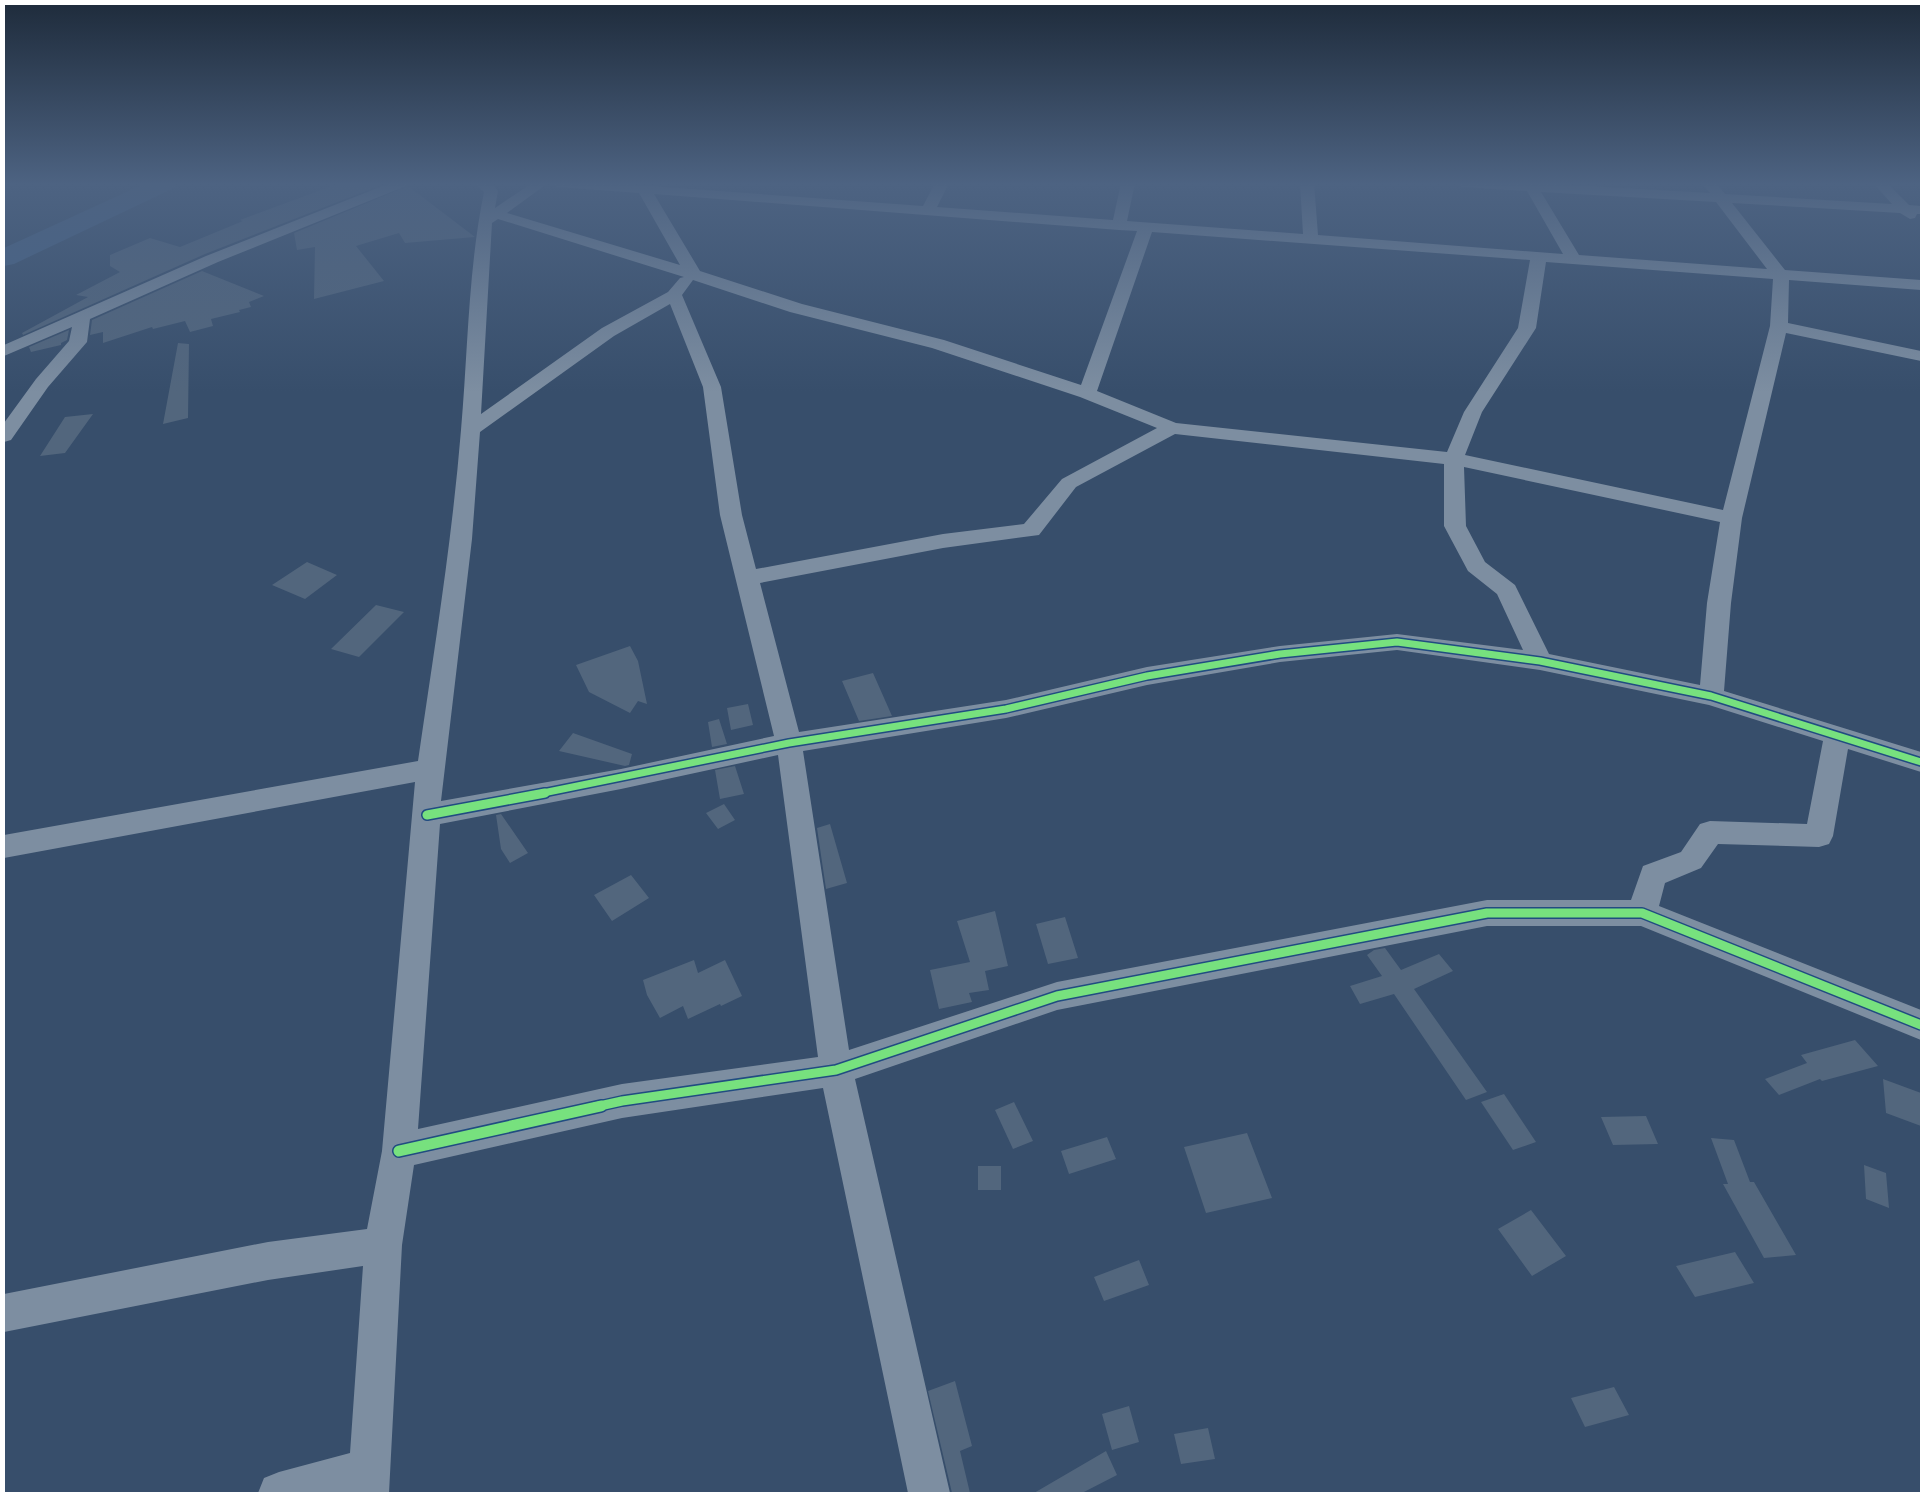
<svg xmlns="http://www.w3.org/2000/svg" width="1925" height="1497" viewBox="0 0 1925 1497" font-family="'DejaVu Sans',sans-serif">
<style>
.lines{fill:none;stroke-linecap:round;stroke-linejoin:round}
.river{fill:#456388;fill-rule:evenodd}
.building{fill:#52667d}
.minor{fill:#7d8ea1;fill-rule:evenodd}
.cycleway-far2-casing{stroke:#214c81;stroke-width:10}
.cycleway-far1-casing{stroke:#214c81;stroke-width:12}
.cycleway-casing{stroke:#214c81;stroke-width:14}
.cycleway-far2{stroke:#77e17e;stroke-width:7}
.cycleway-far1{stroke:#77e17e;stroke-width:9}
.cycleway{stroke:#77e17e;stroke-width:11}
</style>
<rect width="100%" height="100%" fill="#374e6b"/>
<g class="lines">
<path class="river" d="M146,183H177L174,188L14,264L4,266V248Z"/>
</g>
<path class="building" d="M340,183H386L205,254L23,335L22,333L88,297L76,295L120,272L110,266V255L150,238L180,247L243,221L240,220Z
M408,186L475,237L405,243L399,233L356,246L384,281L314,299L315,247L297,250L294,233Z
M202,271L264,296L249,302L251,307L239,310L240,312L211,319L213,326L190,332L185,321L153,329L152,327L103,343V332L90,335L92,320Z
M69,330L67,340L61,343V345L31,352L29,347Z
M178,343L189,344L188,418L163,424Z
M93,414L65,453L40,456L65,417Z
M307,562L337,575L305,599L272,585Z
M376,605L404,612L359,657L331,649Z
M630,646L638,661L647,704L638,701L630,713L589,692L576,665Z
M873,673L892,716L859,721L842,681Z
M748,704L753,725L731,730L727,708Z
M719,719L727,744L712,747L708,722Z
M573,733L632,754L629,765L625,766L559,751Z
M735,766L744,794L720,799L715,770Z
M724,804L735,820L718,829L706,813Z
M501,814L528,853L510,863L501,849L496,815Z
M830,824L847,883L826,889L817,828Z
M631,875L649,898L612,921L594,895Z
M995,911L1008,966L985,971L989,990L969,993L972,1002L939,1009L930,970L970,962L957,921Z
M1065,917L1078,958L1048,964L1036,924Z
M1385,948L1401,970L1439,954L1453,971L1414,989L1487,1092L1466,1100L1394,994L1360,1004L1350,986L1382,976L1367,955L1374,950Z
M694,960L698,973L725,960L742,996L721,1006L720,1004L688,1019L683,1006L660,1018L647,995L643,980Z
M1855,1040L1878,1066L1822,1081L1820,1079L1779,1095L1765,1079L1807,1063L1801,1055Z
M1883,1079L1921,1093V1126L1886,1113Z
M1504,1094L1536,1142L1513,1150L1481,1102Z
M1014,1102L1033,1141L1013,1149L995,1110Z
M1646,1116L1658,1144L1613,1145L1601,1117Z
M1247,1133L1272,1198L1206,1213L1184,1147Z
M1107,1137L1116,1159L1069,1174L1061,1151Z
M1711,1138L1734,1140L1750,1182H1754L1796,1255L1764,1258L1723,1184H1728Z
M1864,1165L1886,1173L1889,1208L1866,1199Z
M978,1166H1001V1190H978Z
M1531,1210L1566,1256L1532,1276L1498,1229Z
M1735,1252L1754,1283L1695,1297L1676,1266Z
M1139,1260L1149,1285L1104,1301L1094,1277Z
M955,1381L972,1446L960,1451L970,1493H952L928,1391Z
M1614,1387L1629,1415L1585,1427L1571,1398Z
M1129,1406L1139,1442L1112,1450L1102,1414Z
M1208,1428L1215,1459L1181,1464L1174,1434Z
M1106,1451L1117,1475L1082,1493H1034Z"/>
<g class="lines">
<path class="minor" d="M390,183H408L406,186L218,262L90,319L87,342L48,387L11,440L4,442V423L36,379L69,341L72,327L4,356V345L206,256Z
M474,183C484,182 492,182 498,191L495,208L532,183H548L507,213L680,265L639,193L558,187L551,183H609L923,206L935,183H949L937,207L1113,220L1121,183H1135L1127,221L1303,234L1300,183H1314L1318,235L1563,254L1527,191L1462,187L1455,183H1536L1710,193L1702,183H1716L1725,194L1892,204L1873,183H1887L1909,205L1921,206V214H1917L1915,218L1910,219L1900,213L1732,203L1785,270L1921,280V290L1789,280L1788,323L1921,351V361L1786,333L1742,518L1731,603L1724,691L1921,752V772L1848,749L1833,836L1829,844L1819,847L1718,844L1701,868L1665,883L1659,906L1921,1010V1040L1641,926H1487L1057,1010L855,1079L950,1493H908L823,1088L622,1118L414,1165L402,1245L389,1493H258L264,1478L279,1472L350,1453L363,1266L268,1280L4,1332V1294L268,1242L367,1229L382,1151L415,782L4,858V835L418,761C434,651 452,541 461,430C468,351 468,270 484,192ZM1541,192L1716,202L1767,269L1579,255ZM654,194L1119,230L1137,231L1081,385L944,340L802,304L700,271ZM498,219L684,277L680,278L668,292L602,328L481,414L492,223ZM1152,232L1530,260L1518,328L1464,412L1447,452L1176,423L1097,391ZM1546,262L1773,279L1770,326L1723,510L1465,455L1482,412L1536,328ZM693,280L790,312L932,348L1080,397L1157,428L1062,479L1024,524L943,534L756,569L742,515L721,387L682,295ZM670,304L703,387L720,515L774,736L621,769L441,801L472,539L480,432L614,336ZM1175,434L1444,464V526L1468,571L1497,594L1523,650L1397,634L1280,646L1147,667L1006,700L799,732L760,583L943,548L1039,535L1076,487ZM1464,467L1720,522L1707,603L1700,685L1549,654L1515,585L1485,562L1466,526ZM1397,650L1540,670L1709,705L1823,741L1807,824L1710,821L1700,824L1681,852L1643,866L1631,900H1487L1057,982L849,1050L803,751L1006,718L1147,685L1280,662ZM778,755L818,1057L622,1084L418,1129L440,824L621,789Z"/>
<defs>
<path id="cycleway-far2" d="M538,794L789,743L1006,709L1147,676L1280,654L1397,642L1540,661L1711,696L1921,762"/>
<path id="cycleway-far1" d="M427,815L545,793
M595,1107L622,1101L836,1070L1057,996L1487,913H1642L1921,1025"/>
<path id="cycleway" d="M399,1151L601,1106"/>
</defs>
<use href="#cycleway-far2" class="cycleway-far2-casing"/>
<use href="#cycleway-far1" class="cycleway-far1-casing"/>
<use href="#cycleway" class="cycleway-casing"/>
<use href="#cycleway-far2" class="cycleway-far2"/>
<use href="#cycleway-far1" class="cycleway-far1"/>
<use href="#cycleway" class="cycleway"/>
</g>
<linearGradient id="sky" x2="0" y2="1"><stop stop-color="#1e2b3b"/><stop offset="0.47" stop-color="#4d6382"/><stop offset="1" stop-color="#4d6382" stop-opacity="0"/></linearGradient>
<rect width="1925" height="392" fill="url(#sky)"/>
<rect width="1925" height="1497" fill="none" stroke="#ffffff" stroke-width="10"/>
</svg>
